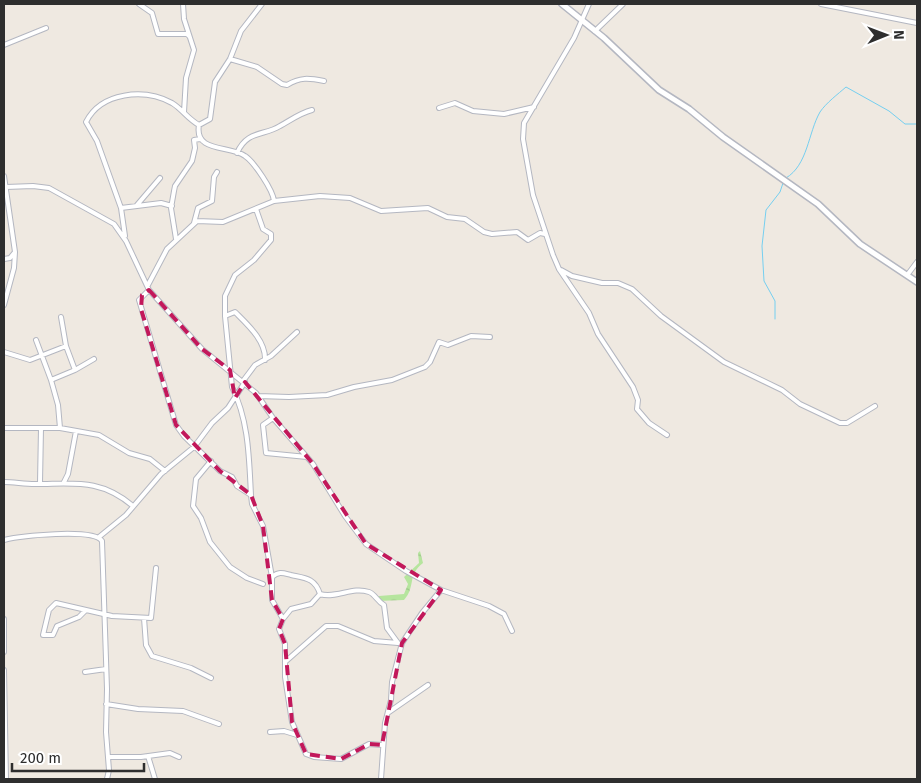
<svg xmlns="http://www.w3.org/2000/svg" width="921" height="783" viewBox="0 0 921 783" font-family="'Fira Sans',sans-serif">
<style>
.park{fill:url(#park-crowns)}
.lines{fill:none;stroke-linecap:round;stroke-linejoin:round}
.stream{stroke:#75cff0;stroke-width:1}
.minor-casing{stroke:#b4b7c1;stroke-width:6}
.tertiary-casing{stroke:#b4b7c1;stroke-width:8}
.minor{stroke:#fff;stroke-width:4}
.tertiary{stroke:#fff;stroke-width:5}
.marked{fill:none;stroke:#c2185b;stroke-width:4;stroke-dasharray:10 6;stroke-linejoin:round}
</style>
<defs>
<pattern id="park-crowns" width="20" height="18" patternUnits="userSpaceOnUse" patternTransform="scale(1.25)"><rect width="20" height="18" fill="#b6e59e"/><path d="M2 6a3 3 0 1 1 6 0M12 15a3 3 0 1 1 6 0" fill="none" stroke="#9dc588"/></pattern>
</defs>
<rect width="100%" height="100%" fill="#efe9e1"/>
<path class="park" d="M420,551L423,563C407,575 416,587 404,600L377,601L379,596L404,594L408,584L404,577L419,563L418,553Z"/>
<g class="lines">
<path class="stream" d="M786,178C808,165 808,133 820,112C826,103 838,94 846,87L889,111L905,124H917
M775,319V301L764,281L762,246L766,210L780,192L783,183"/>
<defs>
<path id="minor" d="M139,4L152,13L158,34H187L189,36
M183,4L184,19L194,50L186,78L184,112
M589,4L574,38L524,123L523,139L533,195L553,255L559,269L589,313L598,334L633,387L638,400L637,409L649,423L667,435
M821,4L917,23
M595,31L623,4
M4,45L46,28
M230,59L257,67L282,84L287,85C300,77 309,78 324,81
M439,108L455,103L473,111L504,114L534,107
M199,125C194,153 230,145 245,156C254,162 273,190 274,201
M237,153C247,130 264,136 280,126C291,120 300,113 312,110
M4,176L15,252L10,258L4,259
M6,187L33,186L49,188L114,224L126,241L149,290L202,349L256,393L273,418L313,464L345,516L366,544L406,571L441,590L422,613L402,643L392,682L391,700L385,723L381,779
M137,205L160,178
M121,208L161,203L172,206
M194,223L198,208L212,201L214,177L217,172
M125,236L121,208L97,141L86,122C101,92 144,88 172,103C182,109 188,119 199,125L210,119L215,82L230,59L241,31L262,4
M176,239L171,208L174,191L175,186L192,161L195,148L194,140L200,139
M561,270L572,276L602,283H618L632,289L661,316L724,362L782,390L800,404L840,423H847L875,406
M908,274L917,262
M148,285L167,249L197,221L223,222L274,201L320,196L350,198L381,211L428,208L447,217L465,219L484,232L492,234L517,232L528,240L540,233L545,234
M149,290L139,300L176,425L184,436L220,471L232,477L237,486L251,495L252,504L263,526L272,577V600L283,619L279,629L285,644V677L292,722L306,754L314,757L341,759L369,744L382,745
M4,305L14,268L15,252
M225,316L235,312C248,325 266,341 265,360
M61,317L66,346L75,370
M36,340L51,380
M4,352L30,360L66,346
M243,381L255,365L271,356L297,332
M258,396L289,397L327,395L354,387L392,380L425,367L430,362L439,342L448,345L471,336L490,337
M273,418L263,425L266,453L307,457
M4,428H60L99,435L129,453L150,459L165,471
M60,428L58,405L51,380L75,370L94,359
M211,461L196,479L193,506L201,518L210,542L230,567L247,578L263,584
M4,482C14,482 24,484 35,484C74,484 100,478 133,506
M64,482L68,474L76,431
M40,483L41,428
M251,495C249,459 249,421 232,387L225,316V296L235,275L254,260L271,240V234L263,229L256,209
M99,537L126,515L161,474L194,447L212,423L228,408L245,382
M4,540C20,536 93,528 102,541L107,689L106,732L109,770L107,779
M272,577C279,571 283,573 291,575C305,578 315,578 320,594C337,599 352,586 369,592C375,594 377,601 384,605L387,628L398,643
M441,590L489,606L504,614L512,631
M85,611L79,617L57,626L53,635H43L49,610L56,603L112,616L151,618L156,568
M144,618L146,645L152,656L191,668L211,678
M4,619V652
M283,619L291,609L311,604L320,594
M285,662L326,626H338L374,641L398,643
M4,670L6,779
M85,672L106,669
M106,704L138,709L183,711L219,724
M389,712L428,685
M270,732L284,731L297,735
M148,756L155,779
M109,757H141L170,753L179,757"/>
<path id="tertiary" d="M562,4L604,38L659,90L689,109L723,137L818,204L860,244L917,282"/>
</defs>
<use href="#minor" class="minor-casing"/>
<use href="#tertiary" class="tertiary-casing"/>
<use href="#minor" class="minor"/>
<use href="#tertiary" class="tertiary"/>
</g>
<path class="marked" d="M149,290L202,349L230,370L235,398L245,382L313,464L366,544L441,590L402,643L382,745L369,744L341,759L306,754L292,722L285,644L279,629L283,619L272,600L263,526L251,495L220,471L176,425L141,309L142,295Z"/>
<rect width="921" height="783" fill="none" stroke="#2e2e2e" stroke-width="10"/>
<g transform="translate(886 35) rotate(89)" stroke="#ffffff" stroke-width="4" paint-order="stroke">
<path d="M0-4L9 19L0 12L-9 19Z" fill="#2e2e2e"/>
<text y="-8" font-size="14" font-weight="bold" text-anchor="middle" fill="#2e2e2e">N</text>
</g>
<path d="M12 763v8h132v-8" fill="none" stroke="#2e2e2e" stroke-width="2.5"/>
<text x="20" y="763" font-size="15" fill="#2e2e2e" stroke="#ffffff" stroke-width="4" paint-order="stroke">200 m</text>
</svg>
